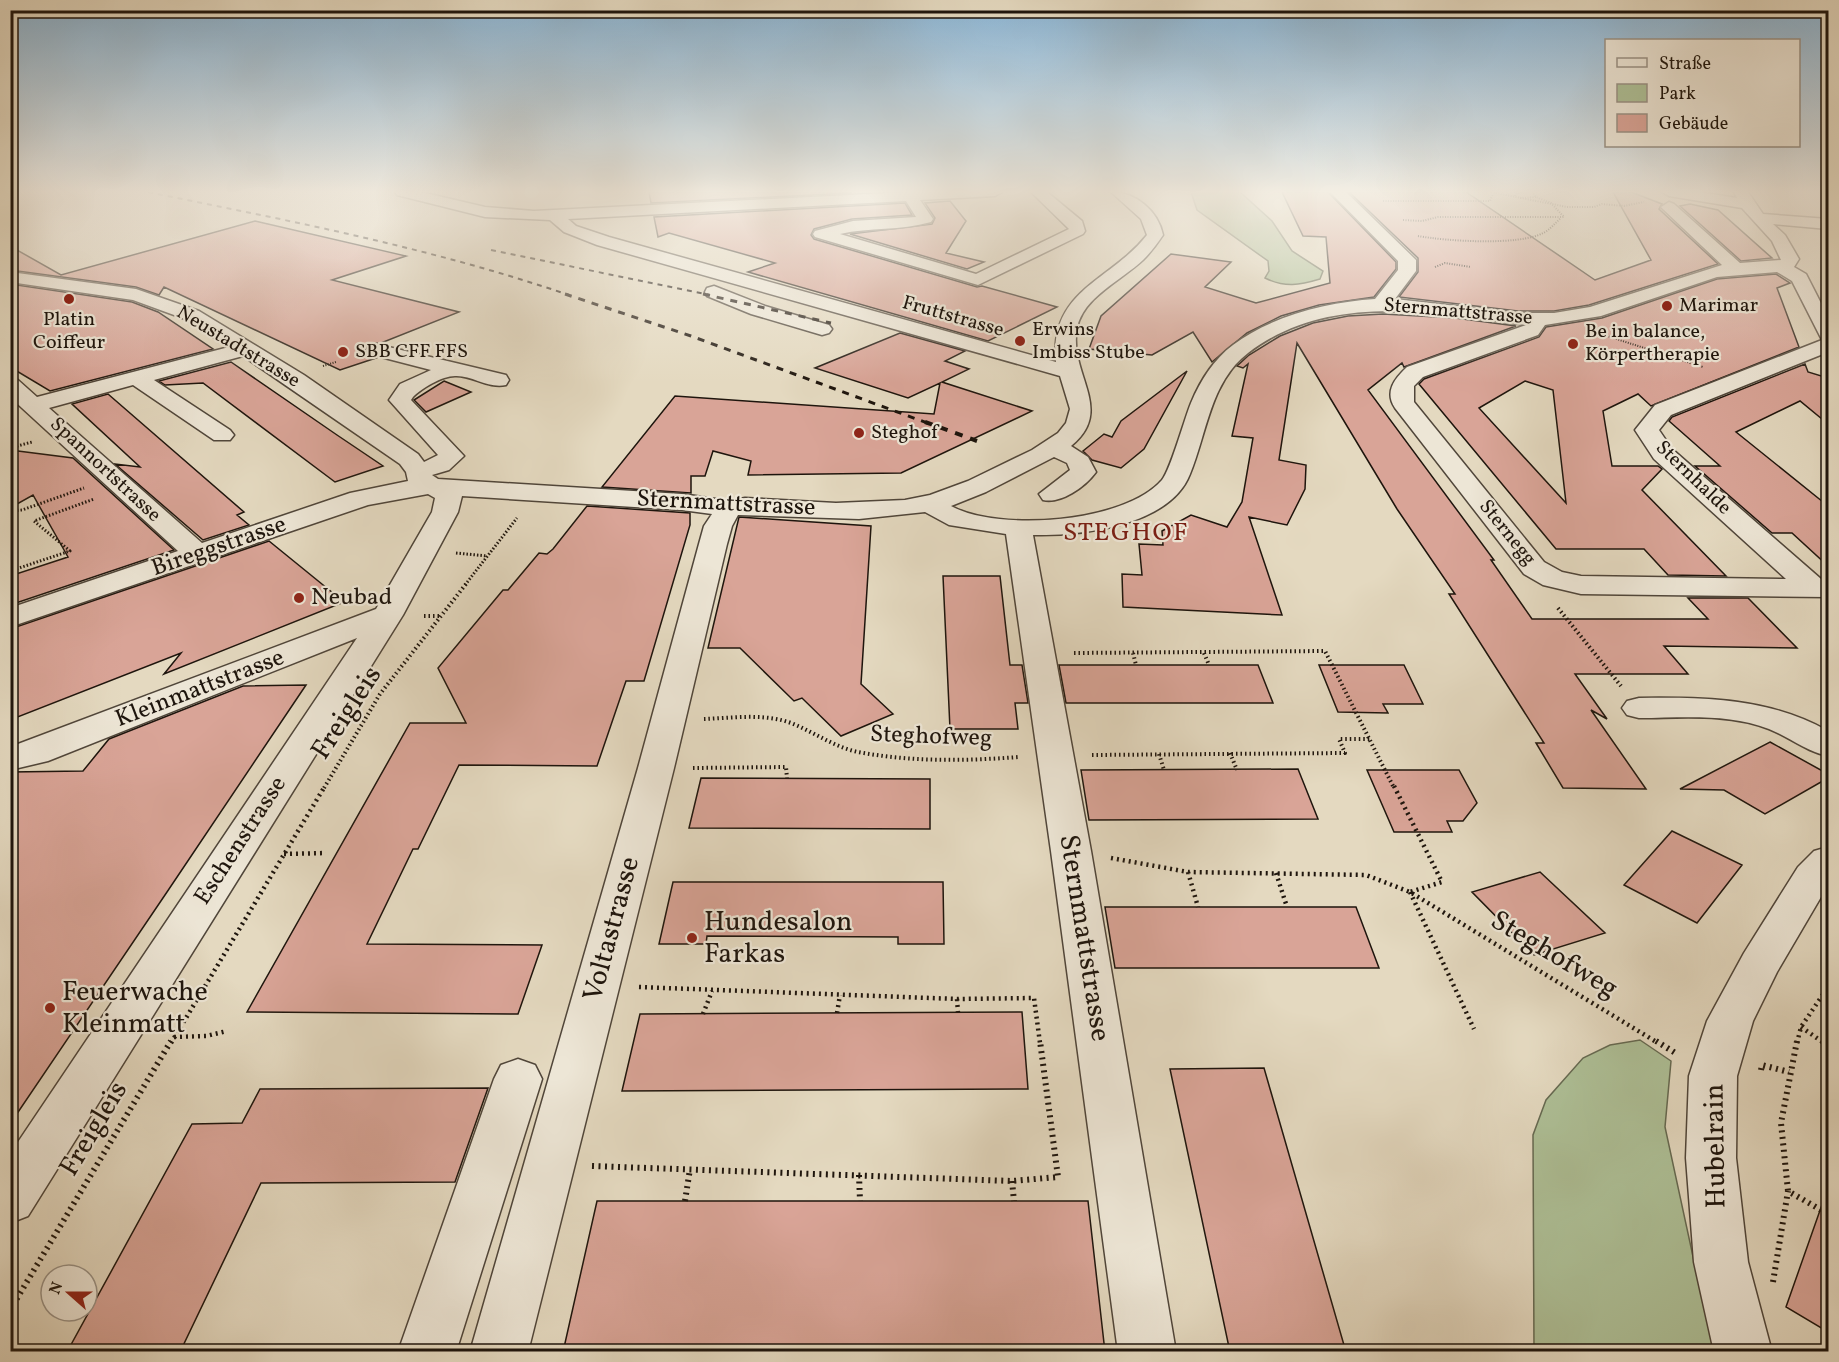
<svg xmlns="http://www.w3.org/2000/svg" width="1839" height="1362" viewBox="0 0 1839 1362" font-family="Vollkorn,serif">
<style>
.green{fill:#aec097;stroke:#666a52;stroke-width:1.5}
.building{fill:#d9a497;stroke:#1e150d;stroke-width:1.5;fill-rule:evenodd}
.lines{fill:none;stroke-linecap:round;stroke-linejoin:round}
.minor-casing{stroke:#50463a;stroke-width:3}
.path-far4{stroke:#1e150d;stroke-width:2;stroke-dasharray:1 1.5;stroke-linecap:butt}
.path-far3{stroke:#1e150d;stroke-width:3;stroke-dasharray:1.5 2;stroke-linecap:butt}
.path-far2{stroke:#1e150d;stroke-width:4;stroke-dasharray:1.5 3;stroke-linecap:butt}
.path-far1{stroke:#1e150d;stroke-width:4.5;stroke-dasharray:2 4;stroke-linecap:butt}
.path{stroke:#1e150d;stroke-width:6;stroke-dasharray:2 4.5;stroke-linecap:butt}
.minor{fill:#ede6d6;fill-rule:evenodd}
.rail-far2{stroke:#1e150d;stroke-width:2;stroke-dasharray:5 5;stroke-linecap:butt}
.rail-far1{stroke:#1e150d;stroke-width:3;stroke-dasharray:7 7;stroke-linecap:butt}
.rail{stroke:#1e150d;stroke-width:4;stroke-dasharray:8 8;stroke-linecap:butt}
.poi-dot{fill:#8f2418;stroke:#ede6d6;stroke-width:2}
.labels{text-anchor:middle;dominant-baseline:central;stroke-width:4.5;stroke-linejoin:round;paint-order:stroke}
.far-poi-label{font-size:20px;fill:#1e150d;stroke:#ede6d6;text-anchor:start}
.far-street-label{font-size:20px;fill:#1e150d;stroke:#ede6d6}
.street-label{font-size:24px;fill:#1e150d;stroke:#ede6d6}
.poi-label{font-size:24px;fill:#1e150d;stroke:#ede6d6;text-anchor:start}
.neighbourhood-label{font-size:26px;letter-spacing:1.5px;fill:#7a1f14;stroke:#ede6d6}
.near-street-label{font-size:28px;fill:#1e150d;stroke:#ede6d6}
.near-poi-label{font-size:28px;fill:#1e150d;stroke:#ede6d6;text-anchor:start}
</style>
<rect width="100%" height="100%" fill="#e4d9c0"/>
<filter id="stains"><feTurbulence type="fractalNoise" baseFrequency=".00333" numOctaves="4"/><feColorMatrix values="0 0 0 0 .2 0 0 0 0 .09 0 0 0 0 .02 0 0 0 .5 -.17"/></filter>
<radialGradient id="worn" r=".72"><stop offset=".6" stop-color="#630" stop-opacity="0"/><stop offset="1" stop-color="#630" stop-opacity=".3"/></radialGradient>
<path class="green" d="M1191,192H1240L1272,221L1292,251L1323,271L1320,279C1300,285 1285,288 1265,278L1269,271L1268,261L1197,210Z
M1640,1040L1671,1061L1665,1127L1705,1312L1718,1351H1534L1533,1135L1546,1100L1583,1058L1610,1045Z"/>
<path class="building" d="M649,192H851V193L651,203Z
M1282,192H1328L1396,262V269L1374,297L1319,305L1281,316L1247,333L1212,362L1193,332L1152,355L1089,349L1101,316L1171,254L1231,262L1205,287L1256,303L1330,283L1326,237L1303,236Z
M1349,192H1466L1595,280L1651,260L1613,192H1631L1662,204L1659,209L1718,264L1589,305L1554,311H1518L1399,297L1418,272V258Z
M950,201L966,221L946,253L984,262L967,269L850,234L932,224L935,218L925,203Z
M905,203L912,215L852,219L814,229L811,235L814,239L977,287L982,286L1057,307L988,341L748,272L775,263L669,233L658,237L654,217Z
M1690,204L1718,210L1772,258L1741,261L1680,206Z
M255,221L406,256L332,280L459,312L381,343L368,344L364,351L376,358L340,370L164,287L159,295L136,287L10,270V246L61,275Z
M1776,274L1790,283L1777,288L1799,347L1651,406L1638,394L1603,411L1612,466H1658L1662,469L1642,490L1726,576L1668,575L1644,549H1556L1419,384L1424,379L1539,337L1546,327L1602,318L1717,279ZM1525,381L1553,390L1566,503L1479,408Z
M10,284L132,302L158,312L213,349L50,391L10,367Z
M1383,314L1455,318L1516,326L1404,367L1402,363L1368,390L1494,560H1491L1532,619H1708L1688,598H1748L1797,648L1664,646L1688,674H1575L1607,719L1591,710L1646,789L1563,788L1536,743H1544L1449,594H1455L1397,509L1297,343L1279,460L1306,465L1305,489L1287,525L1249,517L1282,615L1123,607L1122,574L1142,575L1139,544L1163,545L1162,531L1191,515L1227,527L1242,502L1253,438L1232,436L1248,364L1243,368L1237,366L1249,355L1280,336L1313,323L1348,316Z
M900,333L965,351L945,361L969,369L942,382L1032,411L901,473L748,475L751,461L713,451L705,476H691V493L602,487L675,396L934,414L940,383L908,398L815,368Z
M231,362L337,435L383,466L335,482L203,383L165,385L159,381Z
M1805,364L1808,372L1828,378V424L1800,401L1736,432L1828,506V566L1792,533H1772L1695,466H1720L1669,421L1672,417Z
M1187,371L1144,449L1121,468L1092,460L1083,451L1104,434L1112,437L1121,421Z
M444,381L471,392L426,412L414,400Z
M108,394L244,512L237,515L249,525L203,540L115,464L140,467L72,404Z
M10,450L73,458L174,550L10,605V576L68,557L33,495L10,508Z
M587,506L690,513V525L644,681H626L597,766L459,765L418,849H413L367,944L542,945L518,1014L247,1012L410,723H466L438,668L503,590H508L539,553L547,554L553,549Z
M739,517L871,526L861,684L893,714L841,736L802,698L794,701L740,648H708Z
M269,541L344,602L164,674L181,653L10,720V629Z
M943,576H1000L1010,665H1022L1028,703H1015L1018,729H950Z
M1059,665H1258L1273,703H1066Z
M1319,665H1404L1423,704H1383L1388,713L1338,712Z
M306,685L167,892L10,1124V772L83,771L109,739L243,686Z
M1770,742L1828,774V778L1765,814L1724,790L1680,789Z
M1298,769L1318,819L1089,820L1081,770Z
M1367,770H1459L1477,803L1463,821H1447L1452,832H1394Z
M701,778L930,779V829L689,828Z
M1672,831L1742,865L1697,923L1624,885Z
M1540,872L1605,933L1534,955L1472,892Z
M673,882H943L944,944H898V937L707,936L706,944H659Z
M1105,907H1356L1379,968H1115Z
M1022,1012L1028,1089L622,1091L640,1014Z
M1264,1068L1346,1352H1230L1170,1069Z
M488,1088L455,1182L261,1183L180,1352H67L192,1124L242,1123L260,1089Z
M1824,1199H1828V1332L1786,1307Z
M597,1201H1088L1105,1352H563Z"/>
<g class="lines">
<defs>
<path id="minor" d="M395,192H421L485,207L534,211L908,192H1002L995,196L920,200L933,219L931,222C900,231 870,227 840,234L976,274L1069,229L1031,192H1047L1082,221L1085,231L1083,234L978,285L815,237L813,234L815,231L853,221L916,217L906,201L568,219L576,226L609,237L1056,362C1049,290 1111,281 1147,235L1141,219L1111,192C1135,192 1158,210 1163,235C1157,244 1151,252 1143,260C1122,280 1083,297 1077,328C1068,374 1116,410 1071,446L1088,457L1096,472C1085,487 1061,504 1043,500L1039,494L1070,470L1067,463L1054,457L986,492L951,506C998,532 1125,523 1162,480C1171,469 1184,420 1191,403C1200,381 1214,359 1233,345C1271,316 1328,302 1375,299L1398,270V261L1330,192H1346L1416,260V271L1395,299L1518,313H1554L1590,307L1722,265L1664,210L1661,207L1669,202L1674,204L1740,263L1781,260L1772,241L1742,208L1669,196L1662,192H1699L1737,198L1734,192H1748L1763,214L1828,219V229L1773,224L1785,235L1799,259L1794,267L1806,274L1828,317V352L1671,415L1659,430L1672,449L1821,579H1828V597L1581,594L1543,585L1524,574L1395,408C1384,392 1395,378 1407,367L1526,325C1434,313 1329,291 1248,353C1210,382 1207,433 1190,474C1170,526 1081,536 1033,535L1091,851L1176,1352H1118L1051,851L1006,534L949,525L925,512L859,519L738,515L732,526L727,544L674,768L528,1352H470L638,768L699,544L704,526L712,514L682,510L462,496L458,512L403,615L28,1216L10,1223V1154L357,638L48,761L10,770V747L376,609L432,512L435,498L428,494L368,505L10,627V608L178,551L10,397V379L18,380L37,397L229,347L185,319L133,300L10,282V272L136,289L199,311L304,375L418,454L424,462L438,455L389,400L400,384L431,370L369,354L366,350L369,346L376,344L506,375L509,380L506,385C488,389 472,375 455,376C442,376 422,388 413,397L411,400L464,456L449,470L432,475L438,479L682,494L729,501L745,498L836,503L905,500L930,495L968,481L1032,450L1058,433L1066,423L1070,409L1060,376L597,245L564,232L550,220L485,217L397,195ZM1777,272L1792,281L1822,340L1655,405L1635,430L1654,459L1786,579L1581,576L1562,572L1544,562L1414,402V386L1423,377L1538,335L1545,325L1601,316L1717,277ZM243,356L400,464L406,472L408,481L350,493L202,543L49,408L133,385L214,440H230L234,435L230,430L154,380Z
M714,286L765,306L829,325L832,329L829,333L822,335L751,314L707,296L705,292L707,288Z
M1639,698C1706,697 1769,698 1828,731V756C1807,752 1789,737 1769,729C1728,713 1682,718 1639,718L1627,715L1622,708L1627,701Z
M1828,847V885L1777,972L1753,1021L1737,1076L1736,1158L1748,1262L1772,1352H1714L1694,1262L1686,1158L1689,1076L1707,1021L1744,953L1798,867L1814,851Z
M518,1059L535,1065L542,1079L456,1352H398L494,1079L501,1065Z"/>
</defs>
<use href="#minor" class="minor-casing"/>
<path class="path-far4" d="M1491,192L1567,207H1594L1602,204L1624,206L1644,202
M1515,196L1517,193L1529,192
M1520,198L1536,197
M1383,201H1490L1493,194
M1403,220L1422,221L1438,217H1564L1551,203L1536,197L1532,192
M1418,236C1446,241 1519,246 1543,233C1550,230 1555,223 1561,218
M1435,267L1445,263L1471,267
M1604,335L1703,367
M323,366L336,362"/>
<path class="path-far3" d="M10,448L32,442
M10,511L22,510L84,488
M456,553L487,556
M10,571L70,551L34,521L94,499
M465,585L517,518"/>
<path class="path-far2" d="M1558,608L1621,686
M424,616H441
M1074,653L1325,651L1394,788
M1133,653L1136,665
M1204,653L1209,665
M704,719C732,718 764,713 791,723C814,732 834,747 858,752C911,762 966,761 1019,757
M1230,753L1237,770
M1159,754L1164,770
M1092,755L1345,753L1339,739H1370
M693,768L786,767L787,778
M324,788L380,694L466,584"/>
<path class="path-far1" d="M1394,786L1442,882L1410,892
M284,854L326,853
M1111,858L1188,872L1366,875L1410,892L1658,1043
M1188,872L1198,907
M1276,873L1287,907
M1410,892L1474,1029
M639,987L957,999L1034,998L1040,1043
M957,999L958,1013
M837,1013L840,995
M703,1014L712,991
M1801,1027L1824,1043
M174,1037L206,1036L227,1031
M171,1043L325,786
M1797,1043L1801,1027L1826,990"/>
<path class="path" d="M1656,1041L1677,1054
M1797,1041L1781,1123L1788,1191L1828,1214
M1822,1041L1828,1045
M1761,1070L1762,1065L1789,1072
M592,1166L1012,1181L1058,1177L1040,1041
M859,1175L860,1201
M1012,1181L1014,1201
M685,1201L690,1169
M1773,1282L1788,1191
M10,1310L171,1041
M1791,1348L1796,1352"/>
<use href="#minor" class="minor"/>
<path class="rail-far2" d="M148,192C291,221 431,248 569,295
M491,250L710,295"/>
<path class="rail-far1" d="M565,294L691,336L930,424
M703,294L831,323"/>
<path class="rail" d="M925,422L977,441"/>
</g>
<linearGradient id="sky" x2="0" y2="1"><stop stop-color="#89b5d6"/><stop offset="0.5" stop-color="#f3eee3"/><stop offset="1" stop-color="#f3eee3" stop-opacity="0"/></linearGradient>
<rect width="1839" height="383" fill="url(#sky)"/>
<g class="poi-dot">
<circle cx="69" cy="299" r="6"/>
<circle cx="1667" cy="306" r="6"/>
<circle cx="1020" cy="341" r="6"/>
<circle cx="1573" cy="344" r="6"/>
<circle cx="343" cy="352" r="6"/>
<circle cx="859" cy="433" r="6"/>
<circle cx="299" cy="598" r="6"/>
<circle cx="692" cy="938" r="6"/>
<circle cx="50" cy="1008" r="6"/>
</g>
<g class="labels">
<g class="far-poi-label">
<text x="1679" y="306">Marimar</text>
<text x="69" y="320" text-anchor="middle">Platin<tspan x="69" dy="23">Coiffeur</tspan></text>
<text x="1032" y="330">Erwins<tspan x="1032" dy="23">Imbiss Stube</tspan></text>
<text x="1585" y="332">Be in balance,<tspan x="1585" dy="23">Körpertherapie</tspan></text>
<text x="355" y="352">SBB CFF FFS</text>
<text x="871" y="433">Steghof</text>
</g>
<g class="far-street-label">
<text transform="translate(1458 312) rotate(5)">Sternmattstrasse</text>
<text transform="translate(953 317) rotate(16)">Fruttstrasse</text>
<text transform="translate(238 347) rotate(31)">Neustadtstrasse</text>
<text transform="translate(105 470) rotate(43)">Spannortstrasse</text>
<text transform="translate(1693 478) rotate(44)">Sternhalde</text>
<text transform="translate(1507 533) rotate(51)">Sternegg</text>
</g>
<g class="street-label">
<text transform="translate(726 504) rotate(3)">Sternmattstrasse</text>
<text transform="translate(219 547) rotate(-19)">Bireggstrasse</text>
<text transform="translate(200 689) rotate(-21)">Kleinmattstrasse</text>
<text transform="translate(931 737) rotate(2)">Steghofweg</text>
<text transform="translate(241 841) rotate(-57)">Eschenstrasse</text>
</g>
<g class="poi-label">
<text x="311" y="598">Neubad</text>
</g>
<g class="neighbourhood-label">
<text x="1126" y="533">STEGHOF</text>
</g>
<g class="near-street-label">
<text transform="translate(347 713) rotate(-57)">Freigleis</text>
<text transform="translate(612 929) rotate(-75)">Voltastrasse</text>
<text transform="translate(1084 938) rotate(81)">Sternmattstrasse</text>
<text transform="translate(1554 955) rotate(31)">Steghofweg</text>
<text transform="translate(94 1129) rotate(-59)">Freigleis</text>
<text transform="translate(1716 1146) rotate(-91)">Hubelrain</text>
</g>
<g class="near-poi-label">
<text x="704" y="922">Hundesalon<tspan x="704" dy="32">Farkas</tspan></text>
<text x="62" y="992">Feuerwache<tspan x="62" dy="32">Kleinmatt</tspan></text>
</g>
</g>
<rect width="1839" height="1362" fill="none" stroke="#e4d9c0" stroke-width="36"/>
<rect x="12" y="12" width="1815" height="1338" fill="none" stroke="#1e150d" stroke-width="3"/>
<rect x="18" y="18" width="1803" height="1326" fill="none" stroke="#1e150d" stroke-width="1.5"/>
<rect x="1605" y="39" width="195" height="108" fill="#ede6d6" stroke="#9a9286" stroke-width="1.5"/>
<rect x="1617" y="58" width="30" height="9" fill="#ede6d6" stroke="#9a9286" stroke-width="1.5"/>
<text x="1659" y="69" font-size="18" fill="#1e150d">Straße</text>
<rect x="1617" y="84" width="30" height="18" fill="#aec097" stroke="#9a9286" stroke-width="1.5"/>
<text x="1659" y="99" font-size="18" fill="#1e150d">Park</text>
<rect x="1617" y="114" width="30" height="18" fill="#d9a497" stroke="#9a9286" stroke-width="1.5"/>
<text x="1659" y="129" font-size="18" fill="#1e150d">Gebäude</text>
<g transform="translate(69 1293) rotate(291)"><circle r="28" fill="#ede6d6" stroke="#9a9286" stroke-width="1.5"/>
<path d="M0-4.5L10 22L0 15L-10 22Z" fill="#8f2418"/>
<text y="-9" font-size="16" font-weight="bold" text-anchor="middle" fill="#1e150d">N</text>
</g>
<rect width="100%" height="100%" filter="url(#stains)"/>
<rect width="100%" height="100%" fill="url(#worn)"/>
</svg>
